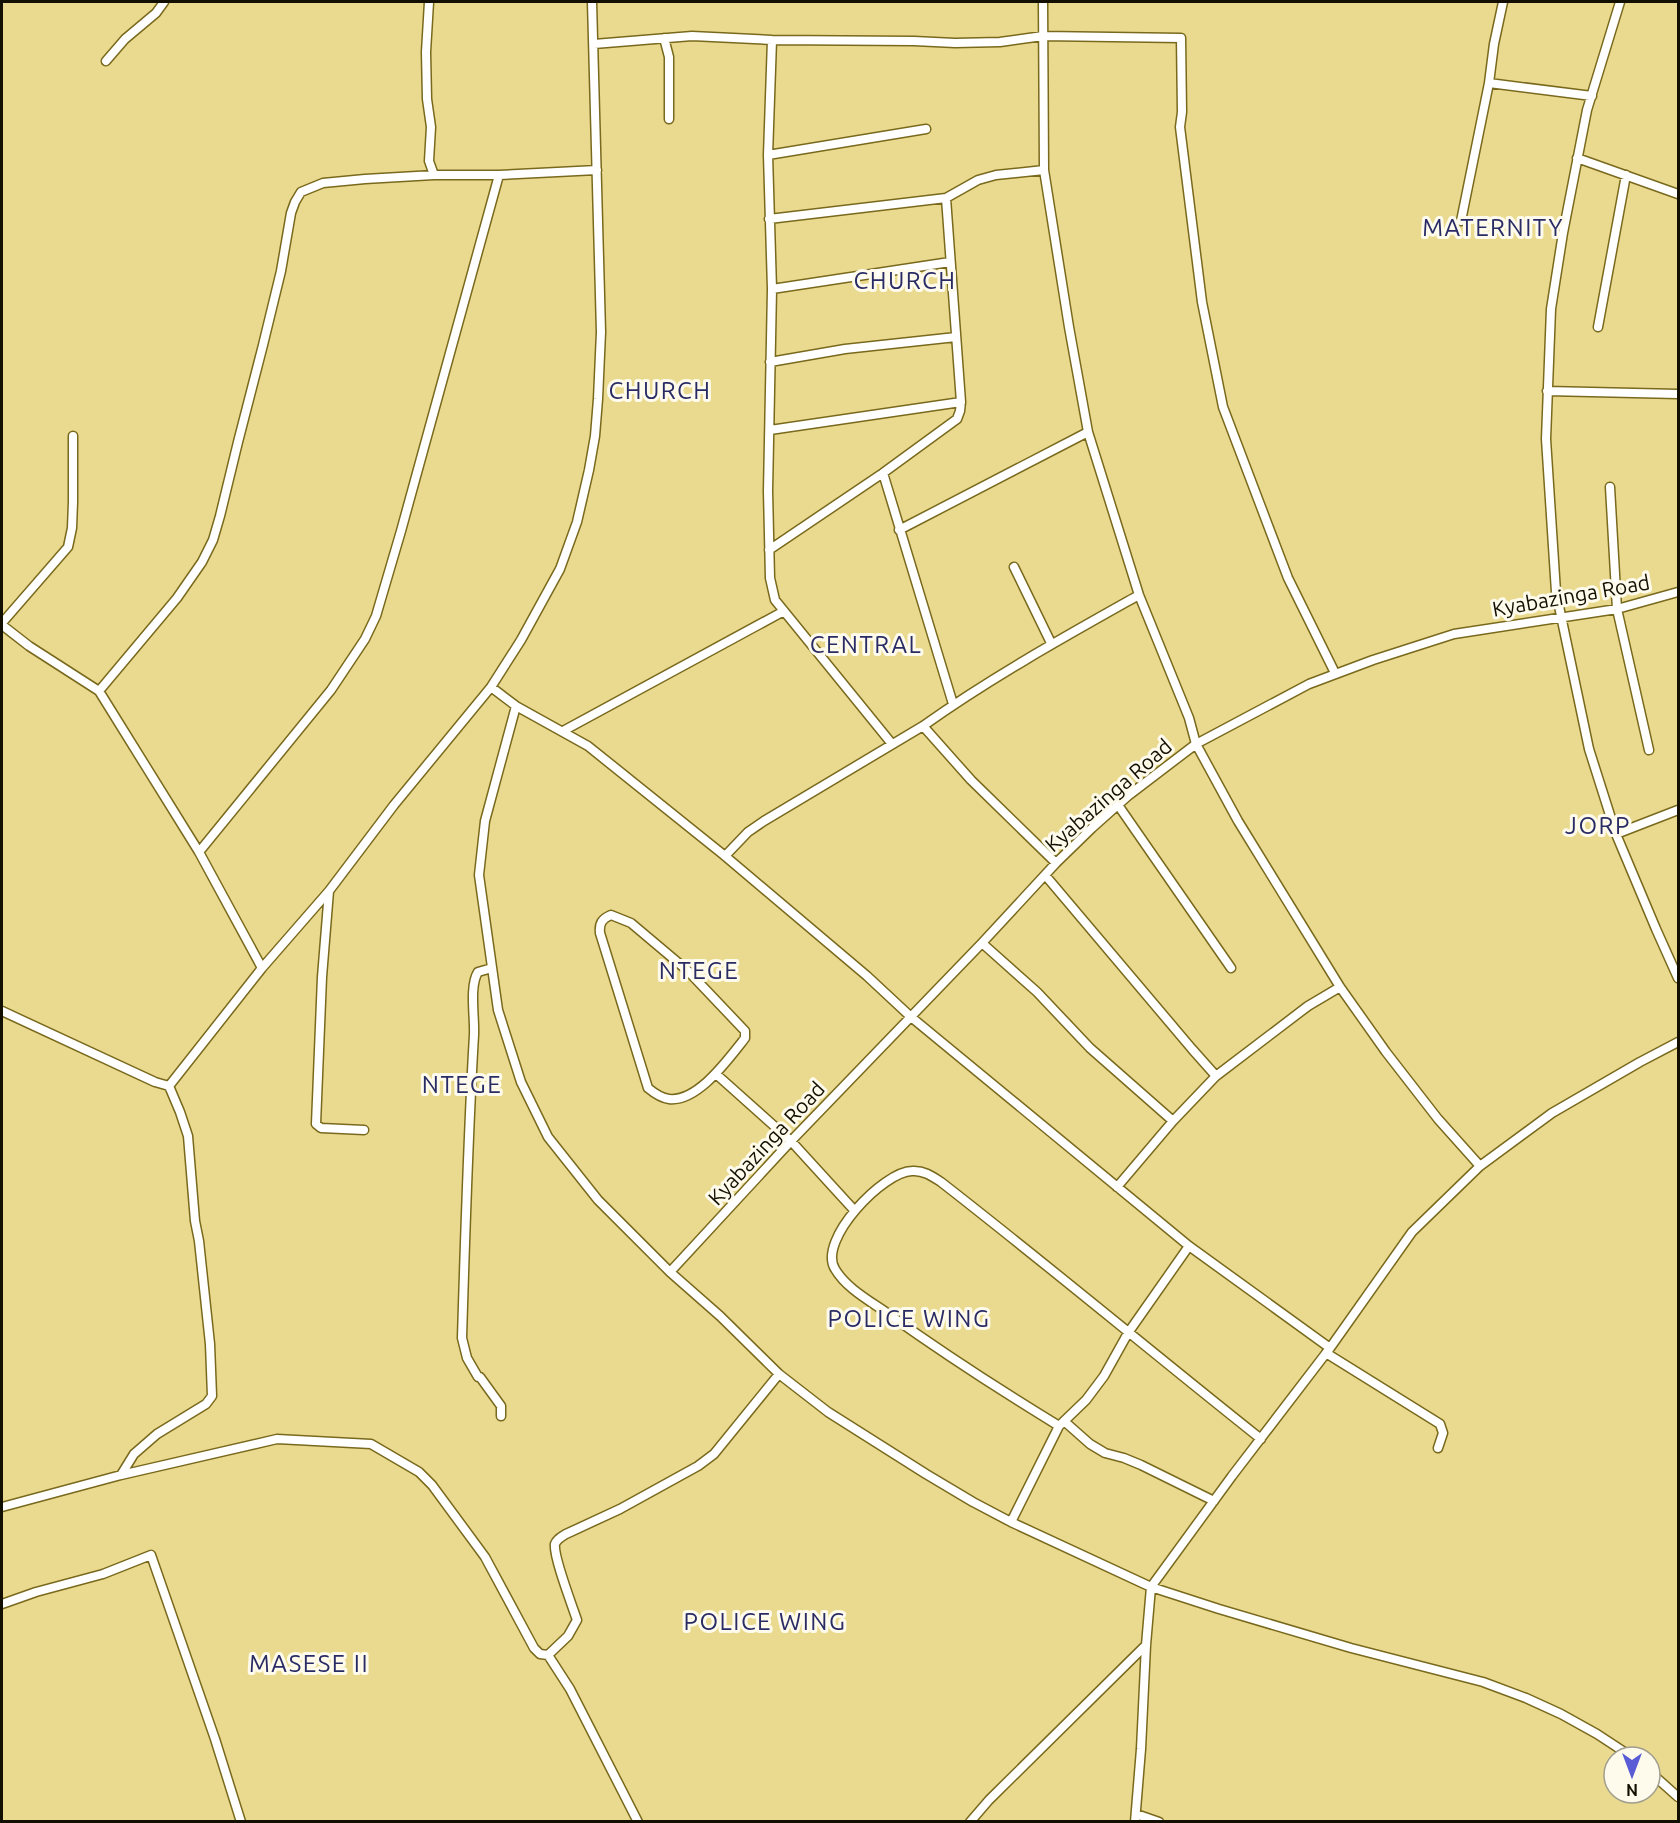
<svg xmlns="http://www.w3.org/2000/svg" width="1680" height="1823" viewBox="0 0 1680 1823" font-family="Ubuntu,sans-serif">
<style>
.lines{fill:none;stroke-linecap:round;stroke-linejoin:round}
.street-casing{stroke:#79691d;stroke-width:11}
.street{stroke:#fff;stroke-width:8}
.labels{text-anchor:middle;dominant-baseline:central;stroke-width:6;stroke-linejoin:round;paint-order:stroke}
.street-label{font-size:21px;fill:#130f00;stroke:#fefbec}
.quarter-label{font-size:24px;letter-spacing:1.5px;fill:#292b65;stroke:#fefbec}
</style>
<rect width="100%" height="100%" fill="#eada90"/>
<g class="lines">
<defs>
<path id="street" d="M429,2L426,52L427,99L431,127L429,161L434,175
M1043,2L1044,170L1069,327L1088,432L1139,595L1189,718L1196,744L1238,821L1340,987L1386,1052L1438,1119L1480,1166
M1620,2L1587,110L1563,233L1551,309L1546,439L1556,592L1589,749L1616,834L1656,929L1678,978
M664,38L669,57V119
M772,40L768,155L772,289L768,491L770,578L775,600L892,744
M594,44L692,36L772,40L914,41L955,43L1000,42L1043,36L1181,38L1182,112L1180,127L1202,302L1223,407L1288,578L1335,673
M106,61L125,39L156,13L164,2
M1489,83L1494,44L1503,2
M768,155L926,129
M1577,158L1678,194
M769,219L946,198
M1461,221L1489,83L1592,96
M772,289L950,262
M1598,327L1626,175
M770,362L845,349L956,337
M1547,391L1678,394
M770,430L961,402
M883,473L953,704
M1610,487L1617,609L1649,750
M899,530L1088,432
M769,550L883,473L957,419L960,411L961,402L946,198L978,180L996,175L1044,170
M1014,567L1051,643
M2,623L68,547L72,528L73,502V436
M2,625L29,646L99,691L199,852L262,968
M491,687L516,706L588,746L725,856L867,976L911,1017L1189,1246L1330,1348
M99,691L177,598L202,562L213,540L220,516L238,442L263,345L281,271L291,213L295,202L301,192L323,183L365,179L434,175H499L597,170
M516,706L485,821L479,875L498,1010L521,1082L548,1137L598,1200L670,1272L720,1316L779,1374L828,1412L926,1474L973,1502L1011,1522L1151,1587L1219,1609L1351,1648L1483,1682L1526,1698L1561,1714L1597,1734L1632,1757
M923,726C992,677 1066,636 1139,595
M563,731L784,611
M1118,805L1231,968
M1616,834L1678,810
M199,852L331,690L365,639L376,616L401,531L499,175
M725,856L748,832L764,821L923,726L971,780L1056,863
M1045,875L1192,1049L1216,1076
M329,891L322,977L316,1124L321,1128L364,1130
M611,915L631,923L688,971L745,1031V1038L742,1042C726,1062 697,1102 669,1099C661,1098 654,1093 648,1088L600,933C599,923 602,919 611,915Z
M982,943L1037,992L1090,1048L1173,1121
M492,968L478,972C469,986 475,1018 474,1035C468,1136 465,1237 462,1338L467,1358L478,1377H480L501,1406V1416
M2,1011L155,1082L169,1086L262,968L329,891L394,805L491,687L521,640L560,569L577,522L589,470L595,436L598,399L601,332L592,2
M716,1074L791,1141L854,1210
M1117,1187L1173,1121L1216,1076L1308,1006L1340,987
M670,1272L791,1141L982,943L1056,863L1092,828L1129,795L1196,744L1309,684L1373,660L1454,634L1617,609L1678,592
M1326,1353L1440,1424L1443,1433L1438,1448
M1064,1421L1090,1444L1105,1453L1124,1458L1141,1465L1214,1501
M1059,1426C1000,1390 943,1353 887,1313C870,1301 846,1288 835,1269C817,1240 884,1171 912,1171C923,1170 932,1176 941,1182C1049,1266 1154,1354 1261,1439
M121,1475L134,1454L157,1434L206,1404L212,1396L210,1344L199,1241L195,1221L188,1136L180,1112L169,1086
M2,1507L121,1475L277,1439L371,1444L419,1472L432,1485L485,1557L534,1648L540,1654L548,1655
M1011,1522L1059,1426L1086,1400L1104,1376L1128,1333L1189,1246
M2,1604L36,1592L103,1574L151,1555L215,1739L241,1822
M1650,1772L1678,1797
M1136,1814L1159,1822
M638,1822L570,1689L548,1655L568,1636L577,1620C572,1605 553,1556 555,1544C557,1539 561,1537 566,1534L620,1509L698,1466L714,1454L779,1374
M970,1822L989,1800L1146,1645
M1135,1822L1141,1749L1146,1645L1151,1587L1232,1476L1330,1348L1412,1232L1480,1166L1552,1113L1640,1062L1678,1042"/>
</defs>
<use href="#street" class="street-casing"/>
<use href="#street" class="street"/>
</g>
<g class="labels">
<g class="street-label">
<text transform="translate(1571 595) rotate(-10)">Kyabazinga Road</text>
<text transform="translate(1108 795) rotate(-41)">Kyabazinga Road</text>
<text transform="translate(766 1143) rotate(-47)">Kyabazinga Road</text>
</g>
<g class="quarter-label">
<text x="1493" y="227">MATERNITY</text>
<text x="905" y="280">CHURCH</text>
<text x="660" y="390">CHURCH</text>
<text x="866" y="644">CENTRAL</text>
<text x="1598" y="825">JORP</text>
<text x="699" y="970">NTEGE</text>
<text x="462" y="1084">NTEGE</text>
<text x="909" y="1318">POLICE WING</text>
<text x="765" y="1621">POLICE WING</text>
<text x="309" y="1663">MASESE II</text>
</g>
</g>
<rect width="1680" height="1823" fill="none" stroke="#130f00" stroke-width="6"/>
<g transform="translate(1632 1775) rotate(180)"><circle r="28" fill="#fefbec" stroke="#a09d8e" stroke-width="1.5"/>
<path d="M0-4.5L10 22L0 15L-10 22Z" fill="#595cd4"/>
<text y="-9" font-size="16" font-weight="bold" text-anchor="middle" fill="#130f00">N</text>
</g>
</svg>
